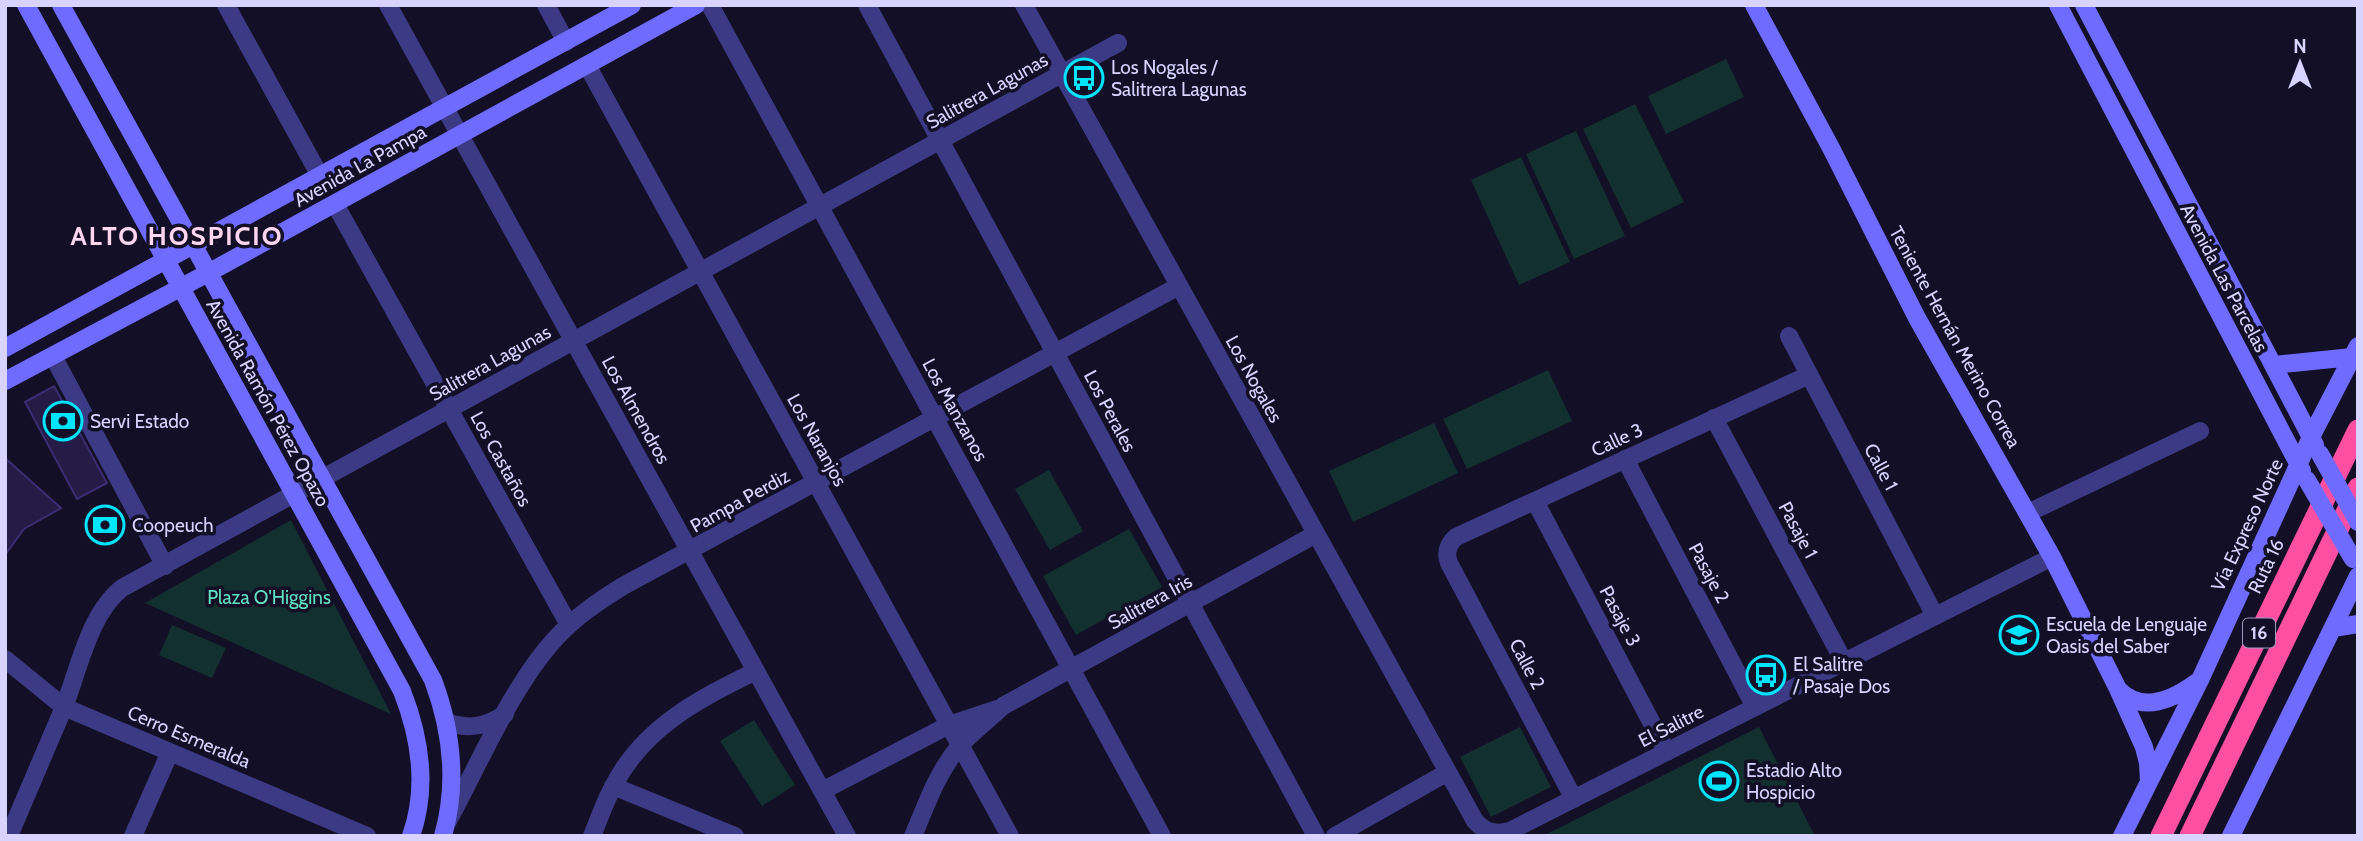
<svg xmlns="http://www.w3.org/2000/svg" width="2363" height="841" viewBox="0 0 2363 841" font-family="Cabin,sans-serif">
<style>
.green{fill:#12302f}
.building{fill:#241b47;stroke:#3b2d73;stroke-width:2}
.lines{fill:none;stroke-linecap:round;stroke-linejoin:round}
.street{stroke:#3d3a85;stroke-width:18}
.secondary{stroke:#6f6bff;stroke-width:18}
.highway{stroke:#ff4fa3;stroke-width:21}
.secondary-bridge{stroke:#6f6bff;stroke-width:18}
.labels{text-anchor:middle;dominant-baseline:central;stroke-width:7;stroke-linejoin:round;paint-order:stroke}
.shield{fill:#130f26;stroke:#9e99be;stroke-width:2}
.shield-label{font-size:18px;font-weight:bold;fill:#d9d4ff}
.poi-label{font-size:19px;fill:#d9d4ff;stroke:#130f26;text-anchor:start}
.street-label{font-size:19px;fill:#d9d4ff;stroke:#130f26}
.park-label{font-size:19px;fill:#5fe0c0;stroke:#130f26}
.district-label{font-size:26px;font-weight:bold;letter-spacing:2px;fill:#ffd6f0;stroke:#130f26}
</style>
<rect width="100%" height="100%" fill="#130f26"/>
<path class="green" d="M1726,59L1744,97L1666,134L1648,96Z
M1635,104L1684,202L1631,228L1583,129Z
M1576,131L1625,236L1574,259L1526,154Z
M1521,157L1570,262L1519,285L1471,180Z
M1548,370L1572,421L1467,469L1443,419Z
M1434,423L1458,473L1353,522L1329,471Z
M1049,470L1083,531L1050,550L1015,489Z
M291,520L391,714L145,603Z
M1129,529L1162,587L1076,635L1043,576Z
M172,625L226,648L212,678L159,655Z
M754,720L795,785L762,806L720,741Z
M1520,727L1551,787L1491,817L1460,757Z
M1759,727L1815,836H1543Z"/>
<path class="building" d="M54,386L107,483L77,499L25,402Z
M5,458L61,508L24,529L5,555Z"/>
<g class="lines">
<path class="street" d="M226,5L320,176
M388,5L847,836
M546,5L566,42
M710,5L1162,836
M867,5L1316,836
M1024,5L1475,821C1485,832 1495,835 1510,831L2052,557
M587,65L1010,836
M335,204L569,625
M1789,336L1935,616
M53,356L165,566
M1714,418L1844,662
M1625,459L1755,707
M1535,501L1667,752
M2028,513L2200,431
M5,659L64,707L367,836
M447,722C468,730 486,727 505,714
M613,786L735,836
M822,791L949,725L997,709
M1574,799L1449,563C1445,553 1448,544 1456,537L1809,375
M448,821C479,764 512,686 555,639C575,617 599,601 623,586L1179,286
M9,836C27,793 46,750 64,707C79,669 89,614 122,588L1118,43
M133,836L170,752
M592,836C599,819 605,801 614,785C644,727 699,699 756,671
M913,836C926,806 937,773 958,748C971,732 989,720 1003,706L1316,534
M1335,836L1448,772"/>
<path class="secondary" d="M26,5L402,691C420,737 428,788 411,836
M61,5L433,680C452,731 458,783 443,836
M1754,5L1831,148L1917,318L2052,557L2118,689L2144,747L2148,763L2149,782
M2058,5L2302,471
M2084,5L2315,445
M5,348L632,5
M2274,365L2352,357
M5,381L208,273L696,5
M2333,628L2358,624
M2119,690C2142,714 2174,699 2197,682
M2122,836L2200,680L2311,437L2358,346
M2231,836L2358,576"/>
<path class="highway" d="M2161,836L2358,430
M2190,836L2358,488"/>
<path class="secondary-bridge" d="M2320,454L2358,522
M2307,480L2353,559"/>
</g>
<defs>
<symbol id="bus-ring" viewBox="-11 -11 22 22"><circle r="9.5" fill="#130f26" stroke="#00e5ff" stroke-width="1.5"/><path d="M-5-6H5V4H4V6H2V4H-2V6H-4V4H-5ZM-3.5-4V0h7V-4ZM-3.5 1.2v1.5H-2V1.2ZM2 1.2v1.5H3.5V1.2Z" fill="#00e5ff"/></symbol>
<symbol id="bank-ring" viewBox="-11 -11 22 22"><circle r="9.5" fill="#130f26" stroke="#00e5ff" stroke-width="1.5"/><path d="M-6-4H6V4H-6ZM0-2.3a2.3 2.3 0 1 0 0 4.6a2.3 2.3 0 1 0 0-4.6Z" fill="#00e5ff"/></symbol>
<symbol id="school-ring" viewBox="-11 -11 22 22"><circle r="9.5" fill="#130f26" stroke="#00e5ff" stroke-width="1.5"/><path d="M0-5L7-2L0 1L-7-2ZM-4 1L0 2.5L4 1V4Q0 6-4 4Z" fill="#00e5ff"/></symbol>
<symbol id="stadium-ring" viewBox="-11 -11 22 22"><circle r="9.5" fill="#130f26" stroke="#00e5ff" stroke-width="1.5"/><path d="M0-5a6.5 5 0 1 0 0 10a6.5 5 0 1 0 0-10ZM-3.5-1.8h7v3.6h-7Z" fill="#00e5ff"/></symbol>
</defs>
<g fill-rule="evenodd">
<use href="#bus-ring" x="1062" y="56" width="44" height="44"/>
<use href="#bank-ring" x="41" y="399" width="44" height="44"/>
<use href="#bank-ring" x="83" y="503" width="44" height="44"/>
<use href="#school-ring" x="1997" y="613" width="44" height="44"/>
<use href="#bus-ring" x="1744" y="653" width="44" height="44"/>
<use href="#stadium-ring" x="1697" y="759" width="44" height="44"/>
</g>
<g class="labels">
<rect class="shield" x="2243" y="618.5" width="32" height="29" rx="5"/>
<g class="shield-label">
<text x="2259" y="633">16</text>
</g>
<g class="poi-label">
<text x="1111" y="67">Los Nogales /<tspan x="1111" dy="22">Salitrera Lagunas</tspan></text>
<text x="90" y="421">Servi Estado</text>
<text x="132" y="525">Coopeuch</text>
<text x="2046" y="624">Escuela de Lenguaje<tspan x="2046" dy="22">Oasis del Saber</tspan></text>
<text x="1793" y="664">El Salitre<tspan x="1793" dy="22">/ Pasaje Dos</tspan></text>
<text x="1746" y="770">Estadio Alto<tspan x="1746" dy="22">Hospicio</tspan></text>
</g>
<g class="street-label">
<text transform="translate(987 91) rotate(-29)">Salitrera Lagunas</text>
<text transform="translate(360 166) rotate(-29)">Avenida La Pampa</text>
<text transform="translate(2224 278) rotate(62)">Avenida Las Parcelas</text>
<text transform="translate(1955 337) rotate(61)">Teniente Hernán Merino Correa</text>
<text transform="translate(490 363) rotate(-29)">Salitrera Lagunas</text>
<text transform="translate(1254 379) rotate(61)">Los Nogales</text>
<text transform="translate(268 403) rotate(61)">Avenida Ramón Pérez Opazo</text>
<text transform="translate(636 410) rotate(61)">Los Almendros</text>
<text transform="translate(955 410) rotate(61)">Los Manzanos</text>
<text transform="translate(1110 411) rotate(62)">Los Perales</text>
<text transform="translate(817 440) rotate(61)">Los Naranjos</text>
<text transform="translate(1617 440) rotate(-25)">Calle 3</text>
<text transform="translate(501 459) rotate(61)">Los Castaños</text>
<text transform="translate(1881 467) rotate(62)">Calle 1</text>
<text transform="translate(740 501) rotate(-29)">Pampa Perdiz</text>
<text transform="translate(2247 525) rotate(-65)">Vía Expreso Norte</text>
<text transform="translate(1798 530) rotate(62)">Pasaje 1</text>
<text transform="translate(2266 566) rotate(-64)">Ruta 16</text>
<text transform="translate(1709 573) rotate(62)">Pasaje 2</text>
<text transform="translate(1150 602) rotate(-29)">Salitrera Iris</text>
<text transform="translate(1620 616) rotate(62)">Pasaje 3</text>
<text transform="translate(1527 664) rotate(62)">Calle 2</text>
<text transform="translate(1671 726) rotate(-27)">El Salitre</text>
<text transform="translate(189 737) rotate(23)">Cerro Esmeralda</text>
</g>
<g class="park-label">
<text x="269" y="597">Plaza O'Higgins</text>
</g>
<g class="district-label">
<text x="177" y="236">ALTO HOSPICIO</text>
</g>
</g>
<rect width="2363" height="841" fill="none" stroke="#d9d4ff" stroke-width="14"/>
<g transform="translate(2300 63)" stroke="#130f26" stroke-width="5" paint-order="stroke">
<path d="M0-5L12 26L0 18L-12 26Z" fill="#d9d4ff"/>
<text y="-10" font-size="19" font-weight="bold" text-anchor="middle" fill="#d9d4ff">N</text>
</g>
</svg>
